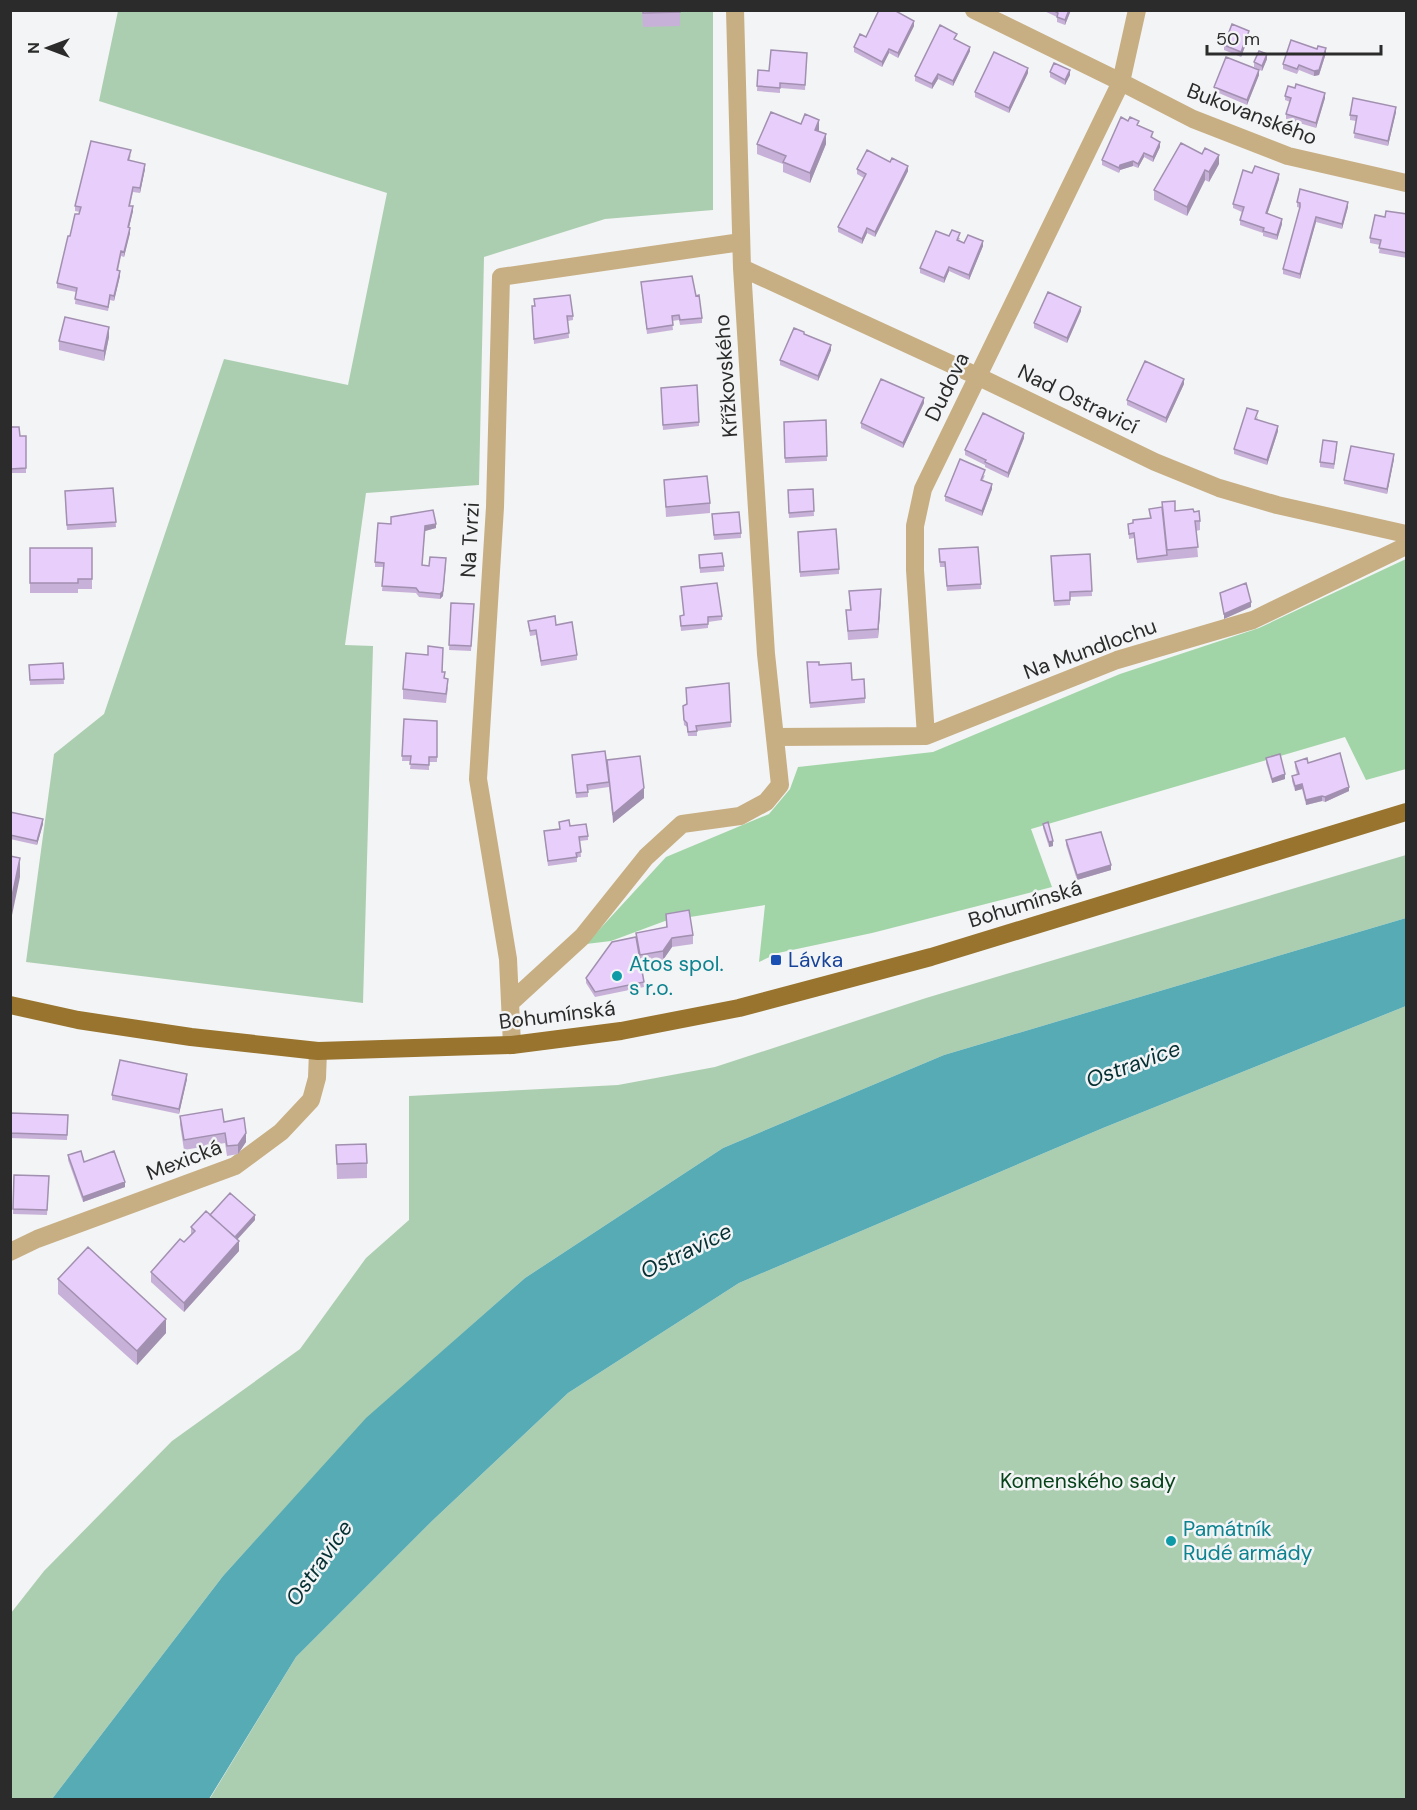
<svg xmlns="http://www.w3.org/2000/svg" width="1417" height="1810" viewBox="0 0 1417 1810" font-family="'DM Sans',sans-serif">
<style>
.green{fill:#acceb0}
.forest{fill:#a1d5a7}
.water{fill:#56abb4}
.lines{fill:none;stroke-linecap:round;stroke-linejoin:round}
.minor{stroke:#c7ae83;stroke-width:18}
.major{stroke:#98742e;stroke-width:18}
.wall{fill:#c8b1d8}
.shaded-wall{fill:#a290b0}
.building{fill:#e8cefb;stroke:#a290b0;stroke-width:1.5}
.transit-dot{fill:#1a4fb4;stroke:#f3f4f5;stroke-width:2}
.culture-dot{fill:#0f9aa8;stroke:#f3f4f5;stroke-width:2}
.labels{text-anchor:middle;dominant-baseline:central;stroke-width:5;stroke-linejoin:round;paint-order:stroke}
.street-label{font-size:21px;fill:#2b2b2b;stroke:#f3f4f5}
.transit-label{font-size:21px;fill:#164399;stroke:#f3f4f5;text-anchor:start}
.culture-label{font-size:21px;fill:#0d838f;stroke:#f3f4f5;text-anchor:start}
.park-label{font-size:21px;fill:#064219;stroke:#f3f4f5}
.water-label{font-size:22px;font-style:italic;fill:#042f33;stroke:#f3f4f5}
</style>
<rect width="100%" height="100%" fill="#f3f4f5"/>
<path class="green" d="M118,11H713V210L605,219L484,257L479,485L366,493L345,645L373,646L363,1003L26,962L54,754L104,714L224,359L348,385L387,193L99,101Z
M1406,855V918L944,1055L723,1148L525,1278L366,1419L223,1576L52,1799L11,1800V1613L44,1571L172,1441L300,1349L366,1258L409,1220V1096L618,1085L715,1067L926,998Z
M1406,1006V1799L209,1800L296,1657L432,1521L568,1393L739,1283L1103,1128Z"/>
<path class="forest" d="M1406,559V769L1366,780L1345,737L1031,829L1052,887L872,933L778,953L759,962L765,905L665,921L611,941L586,944L666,857L769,814L790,789L798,767L933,752L1120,674L1259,628Z"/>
<path class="water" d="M1406,918V1006L1103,1128L739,1283L568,1393L432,1521L296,1657L209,1799H52L223,1576L366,1418L525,1278L723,1148L944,1055Z"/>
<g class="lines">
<path class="minor" d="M974,10L1121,82L1193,119L1288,156L1406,183
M742,268L977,376L1155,462L1219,488L1277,505L1406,534
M926,736L915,570V526L923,489L1121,82L1137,10
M776,737L926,736L1117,660L1253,620L1406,546
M510,1003L582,937L646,857L682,824L740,816L766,802L780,785L766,654L742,268L735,10
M512,1045L508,959L478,779L495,507L501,277L741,242
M10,1252L37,1239L235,1166L281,1132L311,1100L317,1078L318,1051"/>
<path class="major" d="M10,1005L78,1020L191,1037L318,1051L512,1045L621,1031L739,1008L931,957L1406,812"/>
</g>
<path class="wall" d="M642,10H680V26L643,27Z
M1042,10H1071L1065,25L1057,22V17Z
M914,26L898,58L889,53L882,67L854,52V47Z
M1249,36L1241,57L1224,50V45Z
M957,39L956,40L970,51L953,86L938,79L932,89L915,81V76Z
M807,53L805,90L780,88V93L757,91L758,70L769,71Z
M1326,53L1319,75L1314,76L1299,70L1297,74L1283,69V64Z
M1267,59L1262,71L1254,67V62Z
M1050,72L1070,75L1065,85L1050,77Z
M1028,73L1009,113L975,97V92Z
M1259,75L1247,105L1214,91V87Z
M1285,96L1325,98L1316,128L1286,119V114L1290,102L1285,100Z
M1396,112L1388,146L1354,138L1356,121L1350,120V115Z
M801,124L819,130L818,131L826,144L810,183L783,172V164L757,154V144Z
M1139,125L1153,137L1152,138L1160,147L1153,162L1144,157L1138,168L1133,166L1120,170L1119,173L1102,165V160Z
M131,155L129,161L145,169L140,193L133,192L130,206L133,211L129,227L130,233L124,257L121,256L118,271L120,276L114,301L110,300L108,311L75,304L76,292L57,288V283L70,236L80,212L75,211V206Z
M1219,164L1209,182L1205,180L1187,216L1154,200V190Z
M857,169L908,171L875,237L867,233L862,244L838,232V227L864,178L857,174Z
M1252,173L1279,179L1267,214L1282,224L1277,240L1263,236V233L1240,225V220L1242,212L1233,208V204Z
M1297,202L1348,207L1342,229L1316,222L1300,279L1283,274V269L1300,208L1297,207Z
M1407,214V258L1379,253L1380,245L1370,243V238L1385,217Z
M949,236L960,238L959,240L964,243L983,246L969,280L949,271L944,283L920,273V268Z
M641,282L696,296L702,318V323L680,325L679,320L672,321L673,330L647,334Z
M534,299L573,316V320L568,321L569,338L534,344L532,311L534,306Z
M1081,311L1067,343L1034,328V323Z
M109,337L104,361L59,350V341Z
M831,350L818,381L780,365V360Z
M1184,384L1166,423L1127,405V400Z
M661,393L699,422V426L663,430Z
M924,403L903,448L861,428V423Z
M1258,416L1257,420L1278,431L1267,465L1234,454V449Z
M826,420L827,461L785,463L784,422Z
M10,427L20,436H26V473H10Z
M1024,438L1008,478L985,467V465L965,455V450Z
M1337,447L1334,469L1320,467V462Z
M1394,459L1387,494L1344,484V480Z
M985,475L983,480L992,489L982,516L945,501V496Z
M664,480L710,503V513L666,517Z
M113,488L116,527L67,530L65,496Z
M813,489L814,516L789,518L788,490Z
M1162,502L1175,511L1194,512L1200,521V530L1196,531L1198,557L1137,563L1134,538L1129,539L1128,524L1133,523L1150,518L1149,509L1162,507Z
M712,514L741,533V538L714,540Z
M391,517L436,528L425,531L422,565L443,596L440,599L419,597L416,593L382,591L384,567H375V562L391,524Z
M798,532L839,569V574L800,577Z
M30,548H92V589H78V593H30Z
M939,554L981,584V589L947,591L945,567H940Z
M1090,554L1092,596L1070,597V605L1054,606L1051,556Z
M699,555L724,566V571L700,573Z
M681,587L722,616V620L708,622V628L681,631L680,616L684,615Z
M849,591L881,599L878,638L848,640L846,610H850Z
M451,603L474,604L471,651L449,650Z
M528,621L556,625L577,655V660L541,666L536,635L530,636Z
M443,657L442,672L448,688L446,703L403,699V689Z
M63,663L64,684L30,685L29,665Z
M819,665L852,680L865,698V703L810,708L807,667Z
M686,688L731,722V727L697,731V736H688L687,727L684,725L683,711V706L687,704Z
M404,719L437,721V762H429V770L410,769L411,761H402Z
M572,755L607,763L644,798L613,823L609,787L588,790V797L576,798Z
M1266,758L1285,779L1272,783L1266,763Z
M1295,762L1308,763L1349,791L1325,802L1322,801L1306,805L1302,789L1295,791L1292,781V776L1297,775L1295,767Z
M10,812L43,824L37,845L10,839Z
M559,822L570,826L588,836V840L580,841L581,857H577V862L548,866L544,831L560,829Z
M1043,824L1053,846L1049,847L1043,828Z
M1066,840L1111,870L1077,880L1066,845Z
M666,914L693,935V944L672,947L663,960L641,964L644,987L595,997L586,983V978L636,937V933L666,927Z
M187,1079L179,1114L112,1100V1095Z
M10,1113L68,1115L67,1140L10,1138Z
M180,1116L224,1122L246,1142L238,1154L227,1156L225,1143L184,1150L180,1125Z
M336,1145L367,1163V1178L337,1179Z
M68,1155L125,1187L83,1202L68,1160Z
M14,1175L49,1176L47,1215L13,1214Z
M210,1215L255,1220L237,1240L239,1251L184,1312L151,1282V1272L184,1242L191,1234V1227Z
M58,1279L166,1333L137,1365L58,1294Z"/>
<path class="shaded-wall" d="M1069,10H1071L1065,25V20Z
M914,21V26L898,58V53Z
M1249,31V36L1241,57V52Z
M970,47V51L953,86V81Z
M1326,48V53L1319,75L1314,76V71Z
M889,49V53L882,67V62Z
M1267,54V59L1262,71V66Z
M1028,68V73L1009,113V108Z
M1070,70V75L1065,85V80Z
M1259,70V75L1247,105V100Z
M938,74V79L932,89V84Z
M1325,93V98L1316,128V123Z
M1396,107V112L1388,146V141Z
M819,120V130L815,139V130Z
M826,134V144L810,183V173Z
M1160,142V147L1153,162V157Z
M1144,153V157L1138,168V164Z
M1219,155V164L1209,182V172Z
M1133,161V166L1120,170L1119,173L1120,165Z
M145,164V169L140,193V188Z
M908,166V171L875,237V232Z
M1205,170V180L1187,216V207Z
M1279,174V179L1266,218V213Z
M1348,202V207L1342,229V224Z
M133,206V211L128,232V227Z
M1316,217V222L1300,279V274Z
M1282,219V224L1277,240V235Z
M130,228V233L124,257V252Z
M867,228V233L862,244V239Z
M983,241V246L969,280V275Z
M949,267V271L944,283V278Z
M120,271V276L114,301V296Z
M1081,307V311L1067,343V338Z
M109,327V337L104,361V351Z
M831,345V350L818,381V376Z
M1184,379V384L1166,423V418Z
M924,398V403L903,448V443Z
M1278,426V431L1267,465V460Z
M1024,433V438L1008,478V473Z
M1394,454V459L1387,494V489Z
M992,484V489L982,516V511Z
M436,524V528L425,531V526Z
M446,563L443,596L440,599V594Z
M881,589V599L878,638V629Z
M1251,602V607L1224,619V614Z
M1285,774V779L1272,783V779Z
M1302,784V789L1295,791V786Z
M1349,787V791L1325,802V797Z
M644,788V798L613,823V814Z
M1322,796V801L1306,805V800Z
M43,819V824L37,845V841Z
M1053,841V846L1049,847V842Z
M20,858V877L11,920V901Z
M1111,865V870L1077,880V875Z
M672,938V947L663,960V951Z
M187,1074V1079L179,1114V1109Z
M246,1133V1142L238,1154V1145Z
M125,1182V1187L83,1202V1197Z
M255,1215V1220L232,1245V1240Z
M239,1241V1251L184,1312V1303Z
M166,1319V1333L137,1365V1351Z"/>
<path class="building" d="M643,10H680V12L643,13Z
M879,10H894L914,21L898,53L889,49L882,62L854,47L860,34L866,37Z
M1053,10H1069L1065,20L1057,17L1058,13Z
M1232,24L1249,31L1241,52L1224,45Z
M940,25L957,34L954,39L970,47L953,81L938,74L932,84L915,76Z
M1291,40L1317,49L1318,46L1326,48L1319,70L1314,71L1299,65L1297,69L1283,64Z
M771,50L807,53L805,85L780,83V88L757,86L758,70L769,71Z
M1259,51L1267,54L1262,66L1254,62Z
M994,52L1028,68L1009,108L975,92Z
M1226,57L1259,70L1247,100L1214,87Z
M1054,63L1070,70L1065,80L1050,72Z
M1296,84L1325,93L1316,123L1286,114L1291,98L1285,96L1288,86L1295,88Z
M1353,98L1396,107L1388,141L1354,133L1357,116L1350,115Z
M771,112L801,124L805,114L819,120L815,130L826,134L810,173L783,162L786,156L757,144Z
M1121,117L1128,121L1130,117L1139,121L1137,125L1153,132L1151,137L1160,142L1153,157L1144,153L1138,164L1133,161L1120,165L1119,168L1102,160Z
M91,141L131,150L128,160L145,164L140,188L133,187L129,206H133L128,227L130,228L124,252L121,251L117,270L120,271L114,296L110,295L108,307L75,299L77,288L57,283L68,236H70L75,214H79L81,207L75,206Z
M1181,143L1202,154L1205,148L1219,155L1209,172L1205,170L1187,207L1154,190Z
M867,150L890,162L892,158L908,166L875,232L867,228L862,239L838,227L866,174L857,169Z
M1255,166L1279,174L1266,213L1282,219L1277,235L1263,231L1264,228L1240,220L1244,207L1233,204L1243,170L1252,173Z
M1300,189L1348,202L1342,224L1316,217L1300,274L1283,269L1300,207V203L1297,202Z
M1386,211L1407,214V253L1379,248L1381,240L1370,238L1375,215L1385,217Z
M952,230L960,233L957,240L964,243L968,235L983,241L969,275L949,267L944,278L920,268L936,231L949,236Z
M692,276L696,296L699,295L702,318L680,320L679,315L672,316L673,325L647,329L641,282Z
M1048,292L1081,307L1067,338L1034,323Z
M570,295L573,316H567L569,333L534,339L532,306H535L534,299Z
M65,317L109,327L104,351L59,341Z
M794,328L804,332V334L831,345L818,376L780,360Z
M1145,361L1184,379L1166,418L1127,400Z
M881,379L924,398L903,443L861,423Z
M697,385L699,422L663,425L661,388Z
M1247,408L1258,411L1255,419L1278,426L1267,460L1234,449Z
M983,413L1024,433L1008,473L985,462L986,460L965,450Z
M826,420L827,456L785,458L784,422Z
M10,427H19L20,436H26V468L10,469Z
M1323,440L1337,442L1334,464L1320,462Z
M1351,446L1394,454L1387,489L1344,480Z
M960,459L985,470L981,480L992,484L982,511L945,496Z
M707,476L710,503L666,507L664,480Z
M113,488L116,522L67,525L65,491Z
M813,489L814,511L789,513L788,490Z
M1175,501V511L1193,509L1194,512L1199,511L1200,521H1195L1198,547L1167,550L1162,502Z
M1162,507L1167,555L1137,559L1134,533L1129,534L1128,524L1133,523V520L1151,518L1149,509Z
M433,510L436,524L425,526L422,565L429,566L430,557L446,558L443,591L440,594L419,592L416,588L382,586L384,563L375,562L378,523L391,524V517Z
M739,512L741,533L714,535L712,514Z
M836,529L839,569L800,572L798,532Z
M978,547L981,584L947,586L945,562H940L939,549Z
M30,548H92V579H78V583H30Z
M722,553L724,566L700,568L699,555Z
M1090,554L1092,591L1070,592V600L1054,601L1051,556Z
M717,583L722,616L708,617V624L681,626L680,616L684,615L681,587Z
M1246,583L1251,602L1224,614L1220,593Z
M881,589L878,629L848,631L846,610H851L849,591Z
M451,603L474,604L471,646L449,645Z
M555,616L556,625L572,622L577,655L541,661L536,630L530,631L528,621Z
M428,646L443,648L442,672H445L444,678L448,679L446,694L403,689L406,653L428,655Z
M807,662H819V665L851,663L852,680L864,679L865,698L810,703Z
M63,663L64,679L30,680L29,665Z
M729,683L731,722L696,726L697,731L688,732L687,723L684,720L683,706L687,704L686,688Z
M404,719L437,721V757H429V765L410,764L411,756H402Z
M605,751L609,782L587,785L588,792L576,793L572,755Z
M1340,753L1349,787L1325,797L1322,796L1306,800L1302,784L1295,786L1292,776L1299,774L1295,762L1307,758L1308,763Z
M1280,754L1285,774L1272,779L1266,758Z
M640,756L644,788L613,814L607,760Z
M10,812L43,819L37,841L10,835Z
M569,820L570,826L586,824L588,836L579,837L581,852L576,853L577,857L548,861L544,831L560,829L559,822Z
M1048,822L1053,841L1049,842L1043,824Z
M1101,832L1111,865L1077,875L1066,840Z
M10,856L20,858L11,901H10Z
M689,910L693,935L672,938L663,951L640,955L636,933L667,927L666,914Z
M636,937L644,982L595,992L586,978L612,942Z
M120,1060L187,1074L179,1109L112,1095Z
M222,1109L224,1122L244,1118L246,1133L238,1145L227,1146L225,1133L184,1140L180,1116Z
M10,1113L68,1115L67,1135L10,1133Z
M366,1144L367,1163L337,1164L336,1145Z
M81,1151L84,1162L114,1151L125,1182L83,1197L68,1155Z
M14,1175L49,1176L47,1210L13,1209Z
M230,1193L255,1215L235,1237L210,1215Z
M206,1211L239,1241L184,1303L151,1272L180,1239L184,1242L195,1231L191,1227Z
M88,1247L166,1319L137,1351L58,1279Z"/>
<rect class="transit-dot" x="770" y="954" width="12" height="12" rx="3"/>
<g class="culture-dot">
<circle cx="617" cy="976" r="6"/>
<circle cx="1171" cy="1541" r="6"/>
</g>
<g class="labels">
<g class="street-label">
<text transform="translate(1252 114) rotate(21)">Bukovanského</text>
<text transform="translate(726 376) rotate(-94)">Křížkovského</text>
<text transform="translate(947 387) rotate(-64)">Dudova</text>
<text transform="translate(1078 399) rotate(26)">Nad Ostravicí</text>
<text transform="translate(470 540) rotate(-87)">Na Tvrzi</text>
<text transform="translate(1090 649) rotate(-20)">Na Mundlochu</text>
<text transform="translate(1025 904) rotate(-17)">Bohumínská</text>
<text transform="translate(557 1015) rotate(-7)">Bohumínská</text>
<text transform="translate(184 1160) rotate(-21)">Mexická</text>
</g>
<g class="transit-label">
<text x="788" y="960">Lávka</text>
</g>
<g class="culture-label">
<text x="629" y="964">Atos spol.<tspan x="629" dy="24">s r.o.</tspan></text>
<text x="1183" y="1529">Památník<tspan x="1183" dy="24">Rudé armády</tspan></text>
</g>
<g class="park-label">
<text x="1088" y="1481">Komenského sady</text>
</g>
<g class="water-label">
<text transform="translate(1133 1064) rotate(-20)">Ostravice</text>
<text transform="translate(686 1251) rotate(-26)">Ostravice</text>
<text transform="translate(319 1563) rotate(-55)">Ostravice</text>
</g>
</g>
<rect width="1417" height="1810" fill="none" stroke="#2b2b2b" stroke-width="24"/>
<g transform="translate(48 48) rotate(270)" stroke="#f3f4f5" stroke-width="4.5" paint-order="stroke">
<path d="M0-4.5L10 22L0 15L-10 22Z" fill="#2b2b2b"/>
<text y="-9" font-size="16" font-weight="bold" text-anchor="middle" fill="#2b2b2b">N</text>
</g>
<path d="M1207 45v9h174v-9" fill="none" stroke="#2b2b2b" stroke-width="3"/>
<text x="1216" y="45" font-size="18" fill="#2b2b2b" stroke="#f3f4f5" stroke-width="4.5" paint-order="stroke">50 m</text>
</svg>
